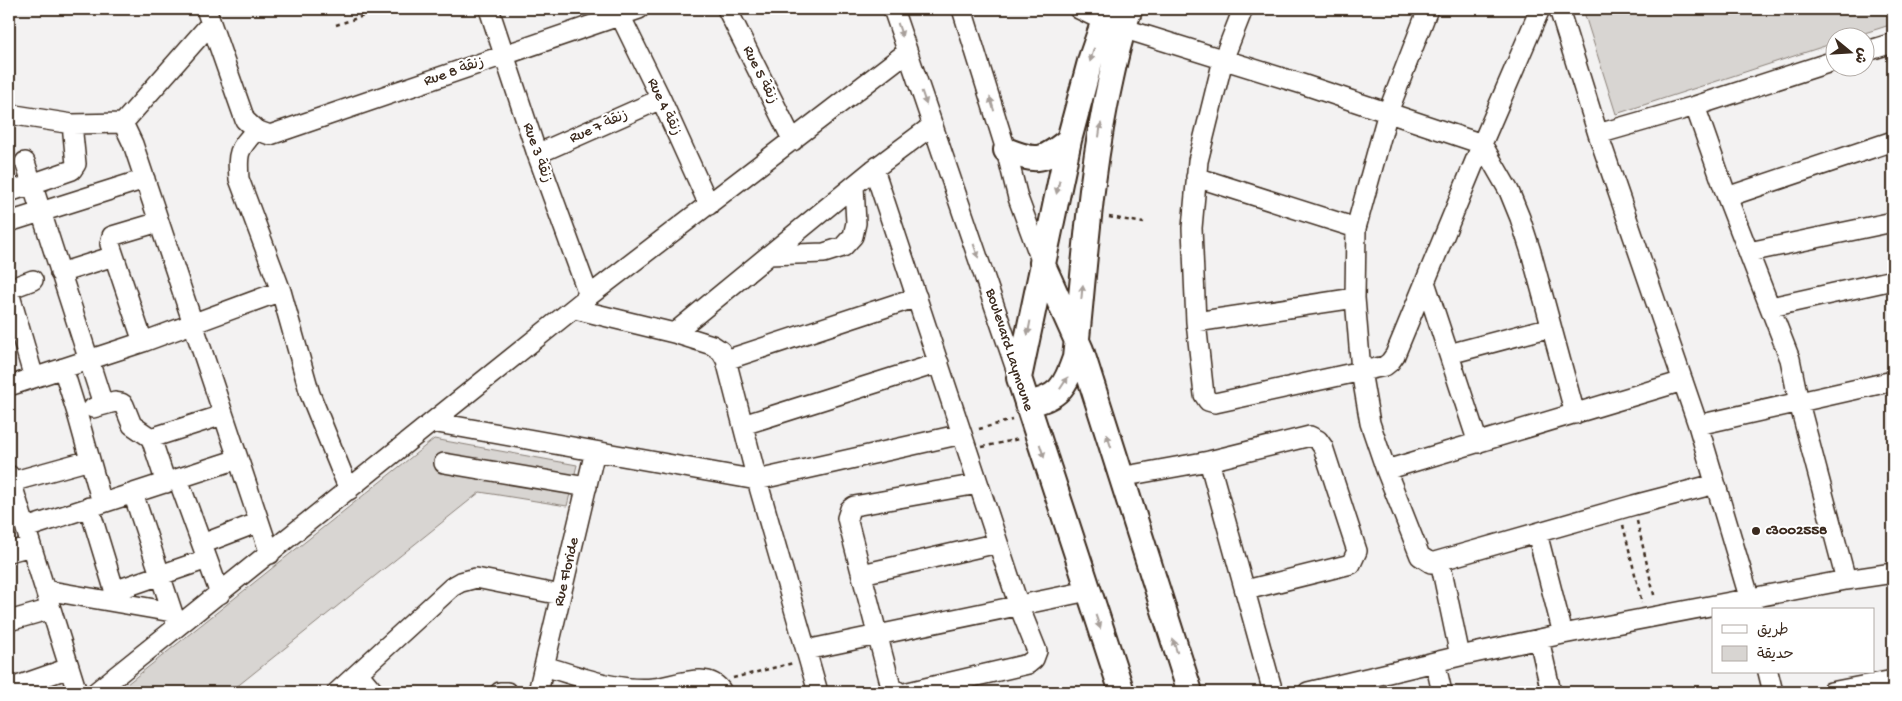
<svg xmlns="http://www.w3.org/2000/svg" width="1902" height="701" viewBox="0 0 1902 701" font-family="'Gochi Hand','Playpen Sans Arabic',sans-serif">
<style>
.green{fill:#d8d5d2;stroke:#8a8078}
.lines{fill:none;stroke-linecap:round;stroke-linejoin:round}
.minor-casing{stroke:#3b2a1e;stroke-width:22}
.major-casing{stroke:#3b2a1e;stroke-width:28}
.path{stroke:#3b2a1e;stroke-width:2.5;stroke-dasharray:4 4;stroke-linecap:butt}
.minor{stroke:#fff;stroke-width:19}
.major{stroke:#fff;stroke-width:24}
.oneway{fill:#a79f9a}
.poi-dot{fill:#3b2a1e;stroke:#fff;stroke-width:2}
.labels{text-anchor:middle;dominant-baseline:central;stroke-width:4;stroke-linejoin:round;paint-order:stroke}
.street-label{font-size:15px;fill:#3b2a1e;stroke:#fff}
.poi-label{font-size:15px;font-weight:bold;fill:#3b2a1e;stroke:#fff;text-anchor:start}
</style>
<rect width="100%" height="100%" fill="#f3f2f2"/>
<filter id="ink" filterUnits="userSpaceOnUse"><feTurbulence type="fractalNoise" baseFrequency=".02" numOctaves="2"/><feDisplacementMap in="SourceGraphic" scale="10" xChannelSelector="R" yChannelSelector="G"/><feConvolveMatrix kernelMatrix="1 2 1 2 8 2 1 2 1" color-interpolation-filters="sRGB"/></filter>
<g filter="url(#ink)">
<path class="green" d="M1583,9H1893V24L1852,37L1834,38V43L1616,114Z
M434,439L577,465L567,506L480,492L230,692H117Z"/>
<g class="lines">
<defs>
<path id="minor" d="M206,9L245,120L256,130L270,135L639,9
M489,9L537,154L589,296
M617,9L661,99L709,205
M727,9L793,141
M893,9L1019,378
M962,9L1006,150L1018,198L1042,263
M1079,9L1104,21
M1243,9L1223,60L1198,161L1192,228L1196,322L1204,395L1208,401L1215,403L1385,366L1390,362L1395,355L1482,144L1540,9
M1428,9L1388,112L1356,228L1355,298L1361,371L1370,423L1386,470L1420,556L1431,563L1634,505L1715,484
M1559,9L1598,134L1698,425L1753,610
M1122,28L1302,84L1482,144L1509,191L1520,218L1531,252L1575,414
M1864,52L1893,43
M1695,106L1727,197L1790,359L1799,403L1846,580
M9,114L72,124L123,123L133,144L270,554
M123,123L211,23
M256,130C238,150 237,152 239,179L281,291L310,394L349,490
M1598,134L1695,106L1834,61
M537,154L661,99
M25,162L103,404
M874,169L1019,606L1037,651L1034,659L1028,664L908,692
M1196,177L1356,228
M9,192L72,170L76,164L72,124
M1727,197L1893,141
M9,222L145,179
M1749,252L1893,222
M769,255L824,253L843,247L853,236L856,223L854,186
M60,273L114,256
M1425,282L1478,443
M9,289L33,280
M9,292L34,378
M1771,307L1893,280
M575,309L674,333L712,345L721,351L726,360L757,480L818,692
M1196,322L1355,298
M674,333L874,169L933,125
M143,342L110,244L112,236L159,222
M1449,354L1551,327
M726,360L917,297
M63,368L77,413L102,503
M9,386L143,342L281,291
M93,408L115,402L121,403L124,405L132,425L151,438
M432,422L757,480L962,434
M743,425L939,363
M1698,425L1893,381
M1209,461L1273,692
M444,463L587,487
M1386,470L1683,381
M9,475L77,692
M1120,477L1209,461L1310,436L1318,440L1323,447L1357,551L1351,564L1246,590
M178,479L220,594
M11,482L90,460
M166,483L151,438L223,415
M133,493L177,626
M89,507L118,602
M26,528L238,459
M1537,533L1563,634
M202,544L259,522
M9,552L31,546
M1440,561L1460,656
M862,574L998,543
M45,590L172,612
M114,591L207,559
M9,621L51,609
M1539,639L1551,692
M806,650L1088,591
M1435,662L1442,692
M544,666C579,676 617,692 654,688C675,686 709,669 722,692
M1768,672L1773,692
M358,673L374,692
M9,689L69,668
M96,692L589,296L907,52
M337,692L452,587L461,582L476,578L561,595
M500,692H507
M538,692L595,451
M899,692L891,687L847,518L850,509L854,506L978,484
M1308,692L1460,656L1563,634L1846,580L1893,573
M1831,692L1893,680"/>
<path id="major" d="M1108,9L1091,58L1069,140L1019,378L1122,692
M1006,150C1038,163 1043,161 1069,140
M1042,263L1081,350L1190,692
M1027,404C1059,398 1065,387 1075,358C1085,264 1090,170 1111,78C1116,55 1121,32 1130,9"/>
</defs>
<use href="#minor" class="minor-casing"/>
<use href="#major" class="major-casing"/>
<path class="path" d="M336,25L385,9
M1109,217L1144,223
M979,429L1012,420
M982,447L1019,439
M1637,521L1655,599
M1623,525L1642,603
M733,678L793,663"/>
<use href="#minor" class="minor"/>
<use href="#major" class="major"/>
</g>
<defs><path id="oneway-solid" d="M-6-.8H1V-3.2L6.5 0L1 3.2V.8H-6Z" transform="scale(1.25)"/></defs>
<g class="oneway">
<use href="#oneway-solid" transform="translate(900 30) rotate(72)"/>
<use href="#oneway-solid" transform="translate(1092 55) rotate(107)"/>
<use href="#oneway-solid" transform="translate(924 98) rotate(71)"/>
<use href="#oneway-solid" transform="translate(992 104) rotate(-107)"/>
<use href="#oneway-solid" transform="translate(1100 130) rotate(-82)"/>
<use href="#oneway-solid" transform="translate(1058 187) rotate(103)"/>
<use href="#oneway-solid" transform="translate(976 251) rotate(71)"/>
<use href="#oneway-solid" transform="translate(1082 292) rotate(-85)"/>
<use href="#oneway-solid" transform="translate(1029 328) rotate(101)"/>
<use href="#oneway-solid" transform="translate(1064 383) rotate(-57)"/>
<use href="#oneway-solid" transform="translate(1109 441) rotate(-108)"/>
<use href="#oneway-solid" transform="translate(1042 451) rotate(72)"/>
<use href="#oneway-solid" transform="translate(1098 622) rotate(71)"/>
<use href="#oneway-solid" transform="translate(1175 646) rotate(-108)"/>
</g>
</g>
<circle class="poi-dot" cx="1756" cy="531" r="5"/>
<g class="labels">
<g class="street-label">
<text transform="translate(454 72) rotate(-19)">Rue 8 زنقة</text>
<text transform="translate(760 75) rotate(64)">Rue 5 زنقة</text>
<text transform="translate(664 107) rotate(65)">Rue 4 زنقة</text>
<text transform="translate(599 127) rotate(-24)">Rue 7 زنقة</text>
<text transform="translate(537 153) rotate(71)">Rue 3 زنقة</text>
<text transform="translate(1009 350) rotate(72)">Boulevard Laymoune</text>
<text transform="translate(567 572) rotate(-77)">Rue Floride</text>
</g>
<g class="poi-label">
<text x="1766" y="531">c3002558</text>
</g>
</g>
<rect width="1902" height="701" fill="none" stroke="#fff" stroke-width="30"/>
<rect x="15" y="15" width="1872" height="671" fill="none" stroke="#3b2a1e" stroke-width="2" filter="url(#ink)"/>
<rect x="1712" y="608" width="162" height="65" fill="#ffffff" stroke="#b1aaa5"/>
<rect x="1722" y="625" width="25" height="8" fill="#ffffff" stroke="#b1aaa5"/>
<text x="1757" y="634" font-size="15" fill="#3b2a1e">طريق</text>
<rect x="1722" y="646" width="25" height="15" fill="#d8d5d2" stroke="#b1aaa5"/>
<text x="1757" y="658" font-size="15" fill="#3b2a1e">حديقة</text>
<g transform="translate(1850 52) rotate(108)"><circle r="24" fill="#ffffff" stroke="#b1aaa5"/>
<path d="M0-4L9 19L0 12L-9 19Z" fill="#3b2a1e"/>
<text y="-8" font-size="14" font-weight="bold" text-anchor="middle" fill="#3b2a1e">ش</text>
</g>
</svg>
